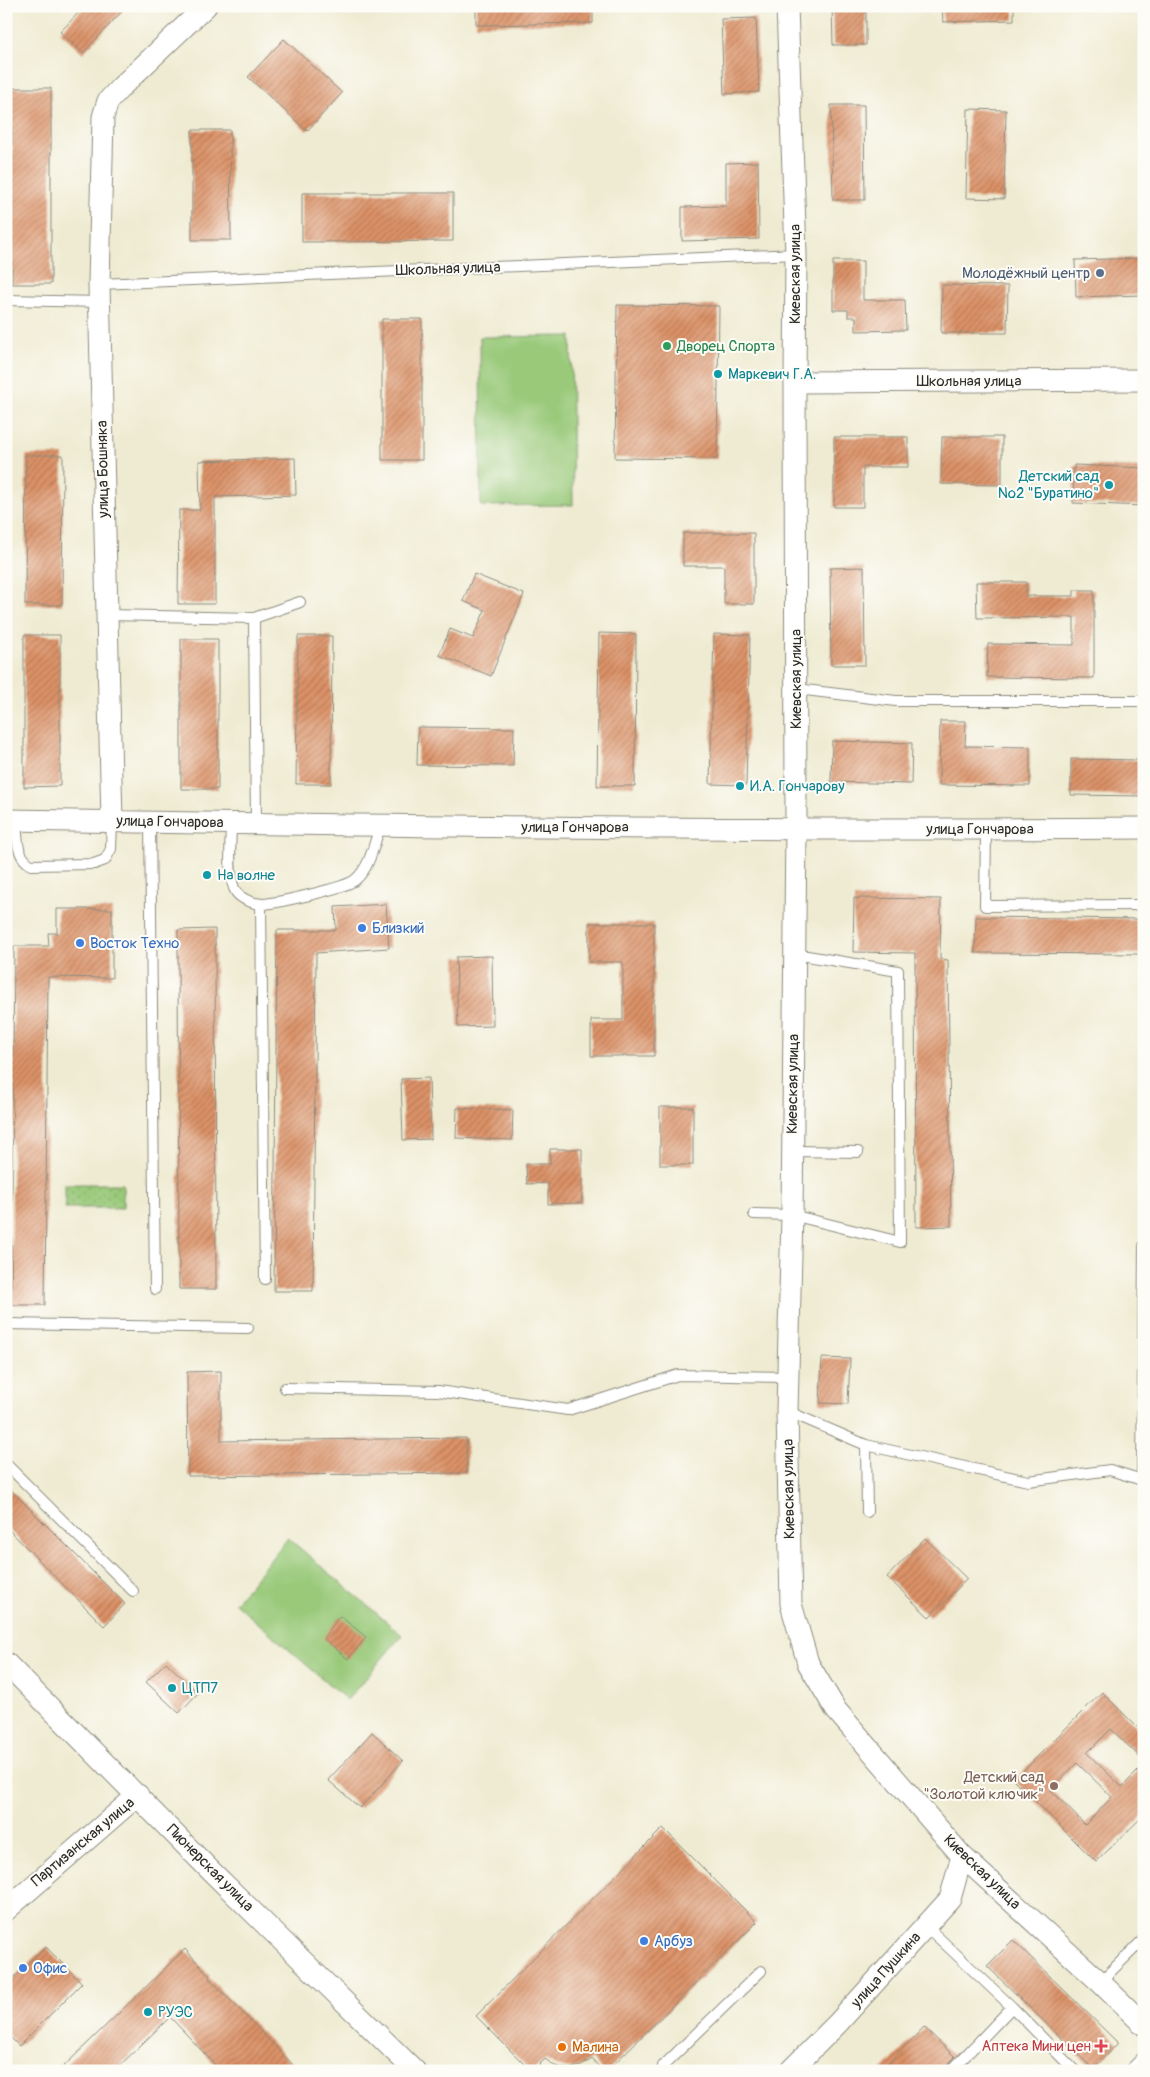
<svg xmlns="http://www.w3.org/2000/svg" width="1150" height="2077" viewBox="0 0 1150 2077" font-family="Pangolin,sans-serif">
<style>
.grass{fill:#99c979;stroke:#627a52}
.park{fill:url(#park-dots);stroke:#627a52}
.building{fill:url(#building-hatch);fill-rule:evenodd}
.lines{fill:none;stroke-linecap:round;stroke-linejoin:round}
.service-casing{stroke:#8d8b7e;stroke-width:12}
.minor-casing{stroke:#8d8b7e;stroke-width:23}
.service{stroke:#fff;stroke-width:10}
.minor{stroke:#fff;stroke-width:21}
.service-dot{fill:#5c6f8a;stroke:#fdfcf7;stroke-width:2}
.leisure-dot{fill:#2e9e5b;stroke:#fdfcf7;stroke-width:2}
.culture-dot{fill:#0f9aa8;stroke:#fdfcf7;stroke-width:2}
.shop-dot{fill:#3f7fe0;stroke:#fdfcf7;stroke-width:2}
.education-dot{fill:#8d6e63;stroke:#fdfcf7;stroke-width:2}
.health-dot{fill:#e0444e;stroke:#fdfcf7;stroke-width:2}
.food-dot{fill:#e8710a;stroke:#fdfcf7;stroke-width:2}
.labels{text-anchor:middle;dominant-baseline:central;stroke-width:4;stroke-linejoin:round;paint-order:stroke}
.street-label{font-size:15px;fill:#2b2b2b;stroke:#fdfcf7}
.service-label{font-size:15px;fill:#4e5e75;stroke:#fdfcf7;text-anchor:end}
.leisure-label{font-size:15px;fill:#27864d;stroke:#fdfcf7;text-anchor:start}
.culture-label{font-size:15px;fill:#0d838f;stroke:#fdfcf7;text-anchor:start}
.shop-label{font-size:15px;fill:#366cbe;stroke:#fdfcf7;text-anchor:start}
.education-label{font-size:15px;fill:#785e54;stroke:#fdfcf7;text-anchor:end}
.health-label{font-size:15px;fill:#be3a42;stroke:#fdfcf7;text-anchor:end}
.food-label{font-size:15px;fill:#c56008;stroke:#fdfcf7;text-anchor:start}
</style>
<defs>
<pattern id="park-dots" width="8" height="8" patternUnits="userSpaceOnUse" patternTransform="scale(1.25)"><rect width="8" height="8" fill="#99c979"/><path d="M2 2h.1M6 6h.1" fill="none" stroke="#7da363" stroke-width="1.8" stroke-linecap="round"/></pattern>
<pattern id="building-hatch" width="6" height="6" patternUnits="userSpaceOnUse" patternTransform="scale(1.25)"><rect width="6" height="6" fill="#dc9267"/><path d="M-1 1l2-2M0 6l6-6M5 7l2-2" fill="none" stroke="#b37755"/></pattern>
</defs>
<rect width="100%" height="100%" fill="#fdfcf7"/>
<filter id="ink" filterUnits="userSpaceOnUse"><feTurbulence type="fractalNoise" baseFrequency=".02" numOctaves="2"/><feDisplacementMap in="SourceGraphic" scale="10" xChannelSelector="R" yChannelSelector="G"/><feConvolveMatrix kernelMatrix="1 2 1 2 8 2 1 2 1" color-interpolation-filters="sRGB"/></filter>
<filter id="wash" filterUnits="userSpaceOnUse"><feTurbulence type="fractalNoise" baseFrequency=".0096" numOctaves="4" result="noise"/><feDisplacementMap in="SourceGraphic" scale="20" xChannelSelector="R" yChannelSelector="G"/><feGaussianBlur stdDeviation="1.12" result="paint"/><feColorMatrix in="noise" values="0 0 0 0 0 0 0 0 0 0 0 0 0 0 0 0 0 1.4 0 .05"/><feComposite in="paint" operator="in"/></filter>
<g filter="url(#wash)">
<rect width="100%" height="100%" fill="#efebd2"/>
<path class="grass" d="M571,336L573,505L481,506L480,337Z
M288,1538L402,1635L347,1700L235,1603Z"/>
<path class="park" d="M65,1184H123V1208H65Z"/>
<g id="blocks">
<path class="building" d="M85,6H127L83,53L60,32Z
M476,6H593V23L476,25Z
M832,6H866V45H833Z
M942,6H1014V20L943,22Z
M756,18L759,92L724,94L721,19Z
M284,39L342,93L307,131L248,77Z
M12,88H51V284H12Z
M831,105H864L865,200H833Z
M968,109L1006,110L1004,199L966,198Z
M192,130H230L231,240H192Z
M758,162L759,239L682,241V207L726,206V163Z
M302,193H453V241L302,242Z
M1144,258V295L1076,297L1075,260Z
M833,261H863V300H905L906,330L856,331V317H848V310H833Z
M942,285L1008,286L1007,333H941Z
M617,305L719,306L717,459L615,458Z
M382,319H422V460H382Z
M834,437H908V467H863V507H834Z
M942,437H1002V485L941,484Z
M26,455H63L62,605H25Z
M295,458L296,495L215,497V604H178L179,510H200L199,461Z
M1074,465L1144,468V506L1073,503Z
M683,533H754V604H724V566H683Z
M864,567L865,665H831L830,568Z
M474,574L524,594L491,676L439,655L450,629L473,638L485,610L463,601Z
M976,582H1026V596H1074V590H1094V678L987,677L988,644L1074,645V617L977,618Z
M599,633L636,634L635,786H597Z
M714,634L750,635L746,785L710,784Z
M24,635H60V786L24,787Z
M298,636H332L331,784H296Z
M181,639H218V789H181Z
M940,721H966L965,746L1030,747V786L939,785Z
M418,727L514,728L513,766L417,765Z
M832,741L912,743L911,784L831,782Z
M1071,759L1144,760V796L1071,795Z
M854,898L941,899L940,959L948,960L951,1226L916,1227L915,953L853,952Z
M386,904L389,948L316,953L313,1291H274L277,930H336L335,907Z
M57,909H112V978L48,977L45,1305H11L14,946H49L48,933H57Z
M976,917L1144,919V954L975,953Z
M589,923H654V1056H591V1020H623V962H589Z
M215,929L216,1289H179L178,930Z
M492,956L493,1026L458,1027L456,957Z
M429,1078L431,1139L403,1140L401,1079Z
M660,1107H693V1165H660Z
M457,1108L513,1110L512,1140L456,1138Z
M550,1149H582V1203L548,1204V1183L527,1184L526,1164H550Z
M822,1358L850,1359L848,1404L820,1403Z
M221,1371V1441L466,1438L467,1473L188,1476L187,1372Z
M6,1485L125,1604L104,1626L6,1527Z
M925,1538L967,1579L929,1617L887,1577Z
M340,1616L366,1637L348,1659L323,1638Z
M166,1662L198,1693L179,1713L146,1682Z
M1102,1692L1144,1734V1761L1111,1729L1087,1753L1122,1787L1144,1765V1815L1096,1862L1014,1780ZM1077,1763L1112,1797L1085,1825L1051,1790Z
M372,1732L403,1761L360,1808L328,1780Z
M663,1828L757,1922L607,2071H603L592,2059L581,2066L568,2069L555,2066L545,2059L533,2071H531L476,2016Z
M1013,1940L1118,2043L1093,2069L987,1966Z
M46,1947L82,1983L19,2046L6,2033V1985Z
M185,1949L210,1976L209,1978L299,2071H221L170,2017L114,2071H59Z
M924,2027L955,2057L941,2071H881Z"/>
</g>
</g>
<g filter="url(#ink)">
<use href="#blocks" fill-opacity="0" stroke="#8d8b7e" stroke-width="1"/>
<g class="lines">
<defs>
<path id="service" d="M99,284L796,254
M6,300L100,302
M107,615L254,618L300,602
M254,618L256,824
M797,689L896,701H1144
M16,820C18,838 15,855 31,865L94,864L105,860L111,849L112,821
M150,821L155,1289
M231,824C231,840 227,879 236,892C241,899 253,904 263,904C277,903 345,888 355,880C370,868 374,844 380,826
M986,829L985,906L1144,905
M261,904L265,1279
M793,1151L858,1152
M754,1214L792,1215L900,1242L898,971L795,954
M1144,1246L1142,1480L1144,1482
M6,1324L248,1328
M285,1388L438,1391L568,1410L678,1375L788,1377
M787,1411L866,1445L1028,1481L1110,1470L1142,1480
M866,1445L867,1512
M6,1464L133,1591
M926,1926L1012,2007L951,2071
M1100,1982L1144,1939
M1012,2007L1075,2071
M663,2066L761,1971
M1129,2071L1144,2056"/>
<path id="minor" d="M787,6L796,254L795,382L796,828L792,1215L787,1411L791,1604L808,1663L836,1710L962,1856L1100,1982L1144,2025
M795,382L1144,380
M6,820C385,826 765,831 1144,828
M112,821L99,284L103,117L108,101L121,87L206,6
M6,1663L210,1870L415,2071
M6,1910L138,1795
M790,2071L838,2023L950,1899L962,1856"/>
</defs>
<use href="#service" class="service-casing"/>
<use href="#minor" class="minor-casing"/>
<use href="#service" class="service"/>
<use href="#minor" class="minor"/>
</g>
</g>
<circle class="service-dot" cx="1100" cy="273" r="5"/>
<circle class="leisure-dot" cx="667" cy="346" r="5"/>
<g class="culture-dot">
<circle cx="718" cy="374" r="5"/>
<circle cx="1109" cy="485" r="5"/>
<circle cx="740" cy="786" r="5"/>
<circle cx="207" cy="875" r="5"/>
<circle cx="172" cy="1688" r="5"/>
<circle cx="148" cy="2012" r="5"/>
</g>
<g class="shop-dot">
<circle cx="362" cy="928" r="5"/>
<circle cx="80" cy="943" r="5"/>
<circle cx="644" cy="1941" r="5"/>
<circle cx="23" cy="1968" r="5"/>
</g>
<circle class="education-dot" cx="1054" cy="1786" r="5"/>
<path class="health-dot" d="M1098.5 2038.5h5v5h5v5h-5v5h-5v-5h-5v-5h5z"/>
<circle class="food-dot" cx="562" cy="2047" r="5"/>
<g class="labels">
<g class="street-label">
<text transform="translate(448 269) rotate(-2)">Школьная улица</text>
<text transform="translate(795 274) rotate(-90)">Киевская улица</text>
<text x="969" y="381">Школьная улица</text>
<text transform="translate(103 469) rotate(-91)">улица Бошняка</text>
<text transform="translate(796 679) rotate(-90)">Киевская улица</text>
<text transform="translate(170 822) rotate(1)">улица Гончарова</text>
<text x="575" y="827">улица Гончарова</text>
<text x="980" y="829">улица Гончарова</text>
<text transform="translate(793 1084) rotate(-89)">Киевская улица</text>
<text transform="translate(789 1489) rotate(-91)">Киевская улица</text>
<text transform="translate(83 1842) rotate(-40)">Партизанская улица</text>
<text transform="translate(210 1868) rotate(45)">Пионерская улица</text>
<text transform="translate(982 1872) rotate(44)">Киевская улица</text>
<text transform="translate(886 1970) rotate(-48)">улица Пушкина</text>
</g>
<g class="service-label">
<text x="1090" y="273">Молодёжный центр</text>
</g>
<g class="leisure-label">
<text x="677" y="346">Дворец Спорта</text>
</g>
<g class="culture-label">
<text x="728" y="374">Маркевич Г.А.</text>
<text x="1099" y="476" text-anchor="end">Детский сад<tspan x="1099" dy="17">№2 "Буратино"</tspan></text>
<text x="750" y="786">И.А. Гончарову</text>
<text x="217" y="875">На волне</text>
<text x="182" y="1688">ЦТП7</text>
<text x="158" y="2012">РУЭС</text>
</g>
<g class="shop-label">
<text x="372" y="928">Близкий</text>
<text x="90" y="943">Восток Техно</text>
<text x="654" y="1941">Арбуз</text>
<text x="33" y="1968">Офис</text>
</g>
<g class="education-label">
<text x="1044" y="1777">Детский сад<tspan x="1044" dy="17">"Золотой ключик"</tspan></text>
</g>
<g class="health-label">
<text x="1091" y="2046">Aптека Mини цен</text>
</g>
<g class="food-label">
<text x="572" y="2047">Малина</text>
</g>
</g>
<rect width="1150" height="2077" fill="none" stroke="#fdfcf7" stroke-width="25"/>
</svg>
